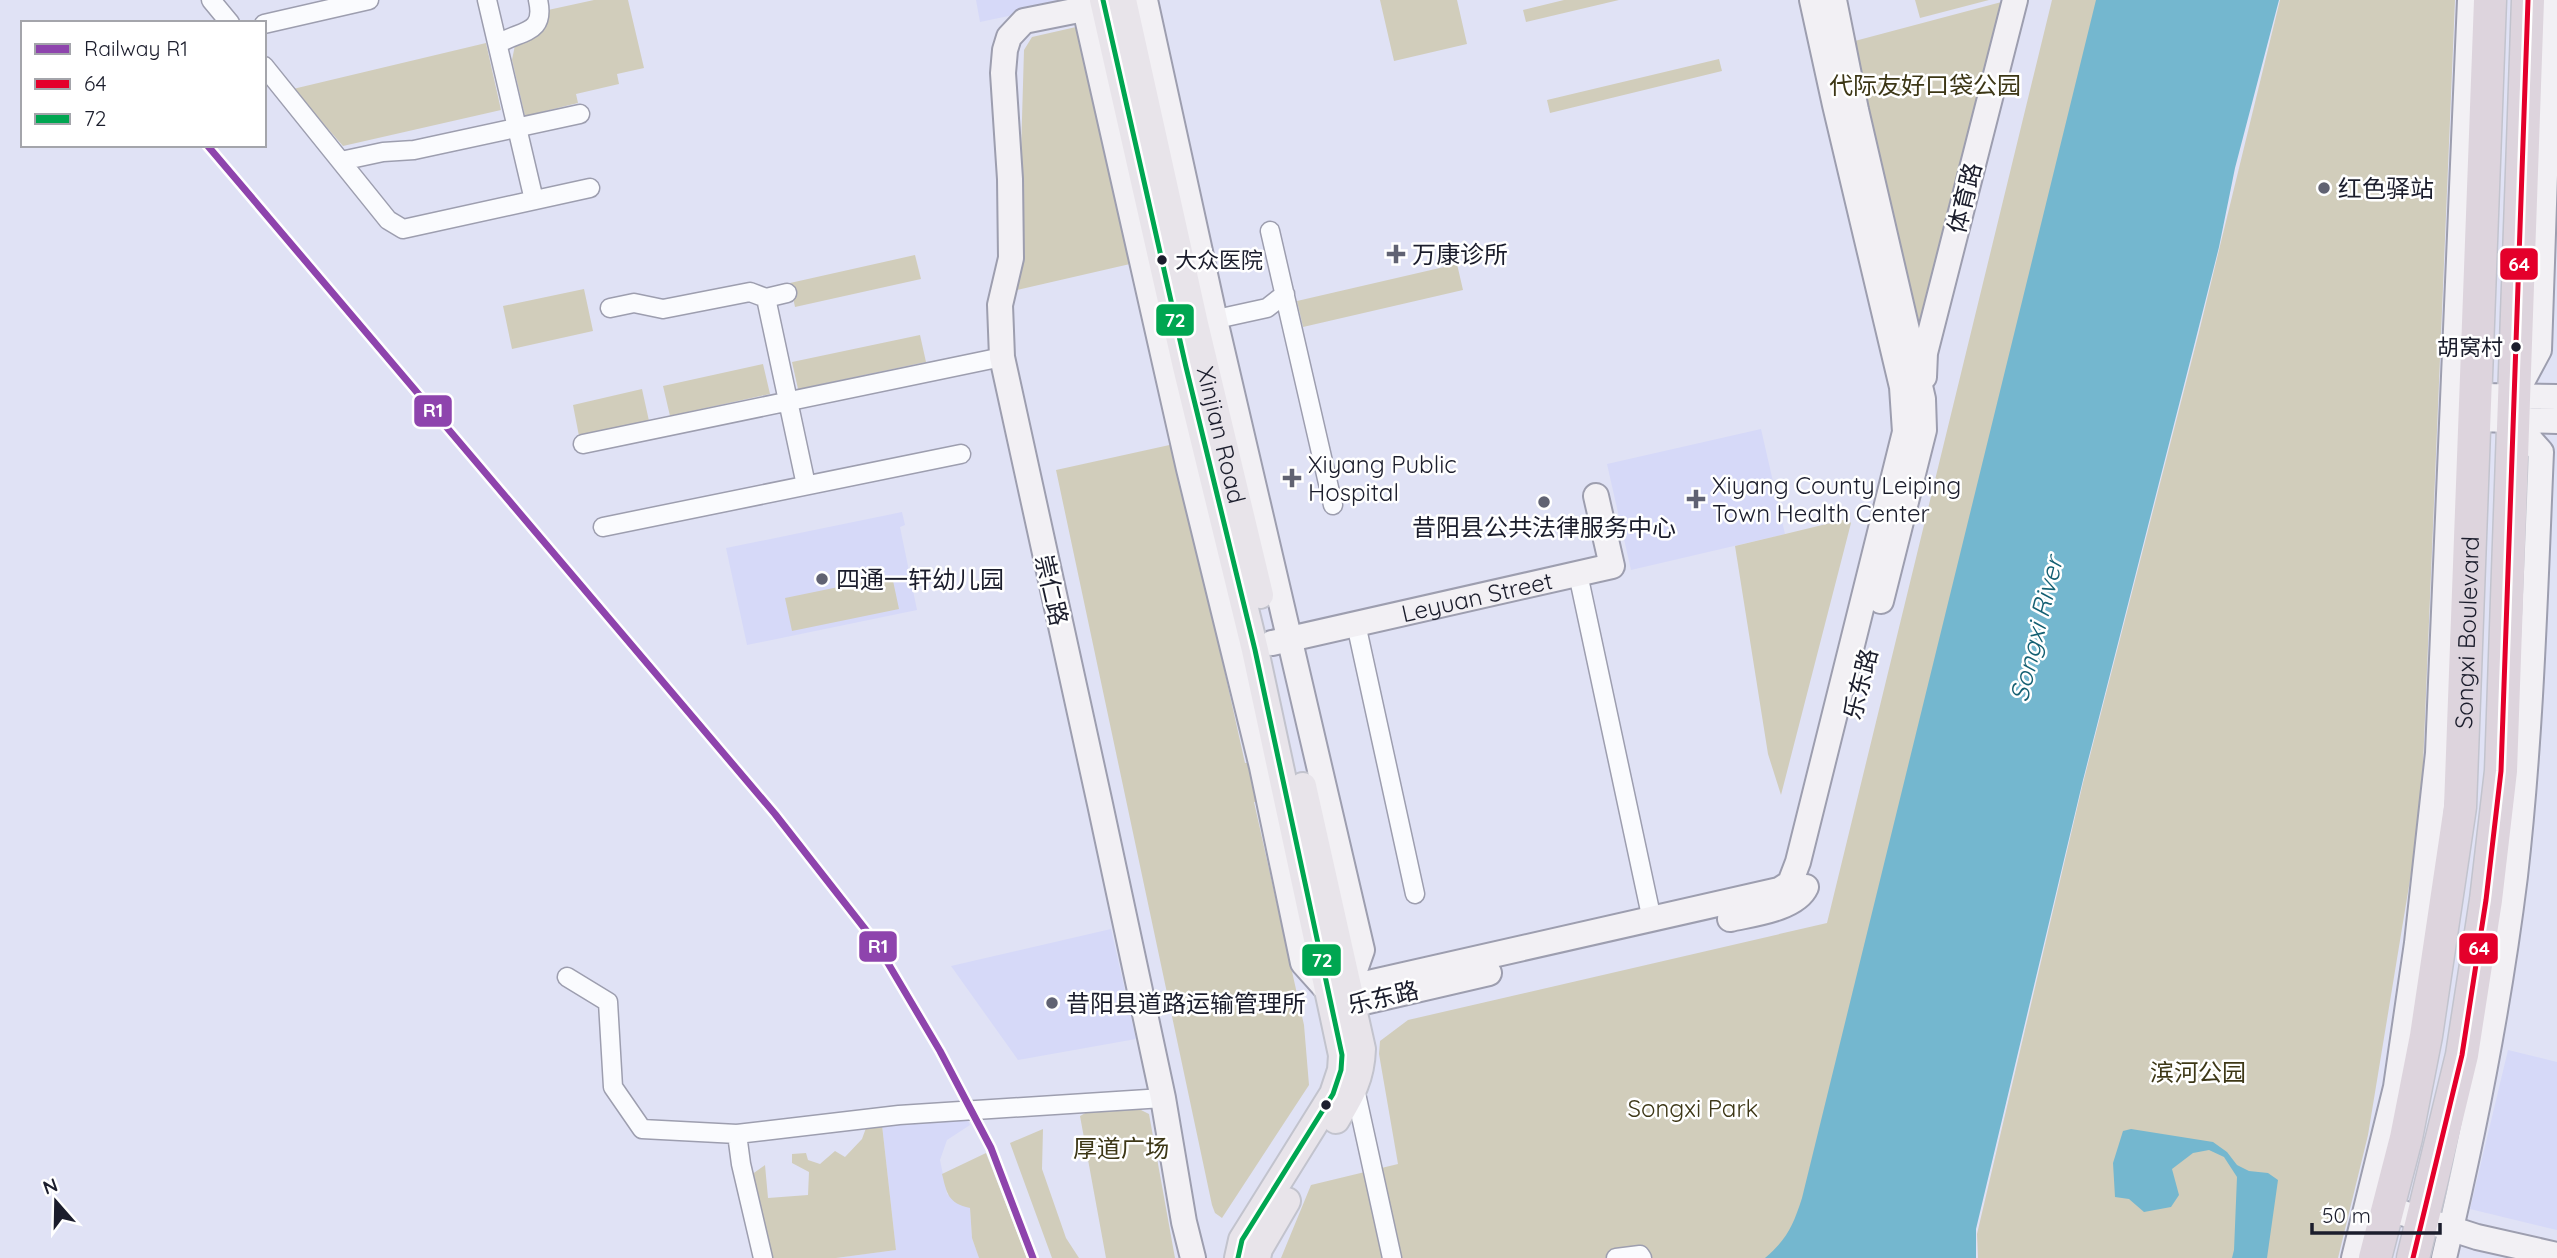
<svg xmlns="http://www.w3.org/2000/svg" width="2557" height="1258" viewBox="0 0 2557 1258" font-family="Quicksand,'Noto Sans SC',sans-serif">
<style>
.built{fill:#d6d9f8}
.green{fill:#d1cdbb}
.water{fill:#74b7cf}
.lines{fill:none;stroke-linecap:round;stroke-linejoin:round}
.street-casing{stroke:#9d9eaf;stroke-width:21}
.secondary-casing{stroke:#9d9eaf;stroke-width:28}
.primary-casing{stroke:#c2c3cd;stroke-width:30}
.highway-casing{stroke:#c2c3cd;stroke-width:35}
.street{stroke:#fafbfe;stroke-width:18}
.secondary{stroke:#f2f0f4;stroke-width:24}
.primary{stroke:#e8e4ea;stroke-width:26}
.highway{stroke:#ddd4dd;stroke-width:32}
.bus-1-casing{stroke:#fff;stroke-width:10}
.bus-2-casing{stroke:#fff;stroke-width:10}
.bus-1{stroke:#e4002b;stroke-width:5}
.bus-2{stroke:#00a651;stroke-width:5}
.rail-1-casing{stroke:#fff;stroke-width:12}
.rail-1{stroke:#8e44ad;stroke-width:7}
.poi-dot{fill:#606272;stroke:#fff;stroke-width:2.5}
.bus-dot{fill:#1b1d2c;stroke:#fff;stroke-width:2.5}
.labels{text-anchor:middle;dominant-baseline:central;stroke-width:5;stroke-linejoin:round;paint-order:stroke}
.bus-label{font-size:22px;fill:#1b1d2c;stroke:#fff;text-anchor:start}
.park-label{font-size:24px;fill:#3d3716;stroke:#fff}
.poi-label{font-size:24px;fill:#1b1d2c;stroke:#fff;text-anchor:start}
.street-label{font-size:24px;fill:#1b1d2c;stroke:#fff}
.water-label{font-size:26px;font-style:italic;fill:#135f72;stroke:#fff}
.line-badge{stroke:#fff;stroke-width:2.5}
.badge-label{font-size:19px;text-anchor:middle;font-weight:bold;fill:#fff}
</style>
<rect width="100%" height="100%" fill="#e0e2f5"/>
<path class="built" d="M976,0H1070L1071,3L980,22Z
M1761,429L1785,534L1631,570L1607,464Z
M902,512L905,525L900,527L917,610L747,645L726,548Z
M1111,929L1136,1039L1018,1060L951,966Z
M2508,1050L2557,1062V1230L2470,1209Z
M967,1118L970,1125L947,1140L940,1160L947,1194L970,1207L972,1238L979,1258H836L896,1250L882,1125Z"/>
<path class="green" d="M594,0H628L644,68L617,74L619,84L576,94L578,103L525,116L512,60L515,45L545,24L548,10Z
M1380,0H1457L1467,44L1394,61Z
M1564,0H1619L1526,22L1523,10Z
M1915,0H1989L1920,18Z
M2009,0L1923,348L1851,42Z
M2052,0H2105L1793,1258H1281L1311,1185L1398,1164L1379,1054L1380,1041L1408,1020L1827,923Z
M2280,0H2455L2421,813L2368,1135L2338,1258H1978L1977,1234L2083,783L2199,332Z
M1076,27L1130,264L1017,290L1024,50L1032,37Z
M486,43L501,110L343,146L293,89Z
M1719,59L1722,71L1550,113L1547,100Z
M915,255L921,279L795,307L790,283Z
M1457,264L1463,290L1303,327L1297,301Z
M584,289L593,331L512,349L503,306Z
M920,335L926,362L798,389L792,362Z
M763,364L770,394L670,416L663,386Z
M642,389L649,421L579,436L573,405Z
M1174,444L1245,763H1248L1257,802H1254L1304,1025L1309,1085L1222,1218L1215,1213L1212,1205L1056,470Z
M1847,519L1851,523L1781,795L1768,754L1735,546Z
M892,576L899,609L792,631L785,598Z
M1137,1108L1149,1114L1175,1258H1106L1080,1116L1089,1111Z
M882,1125L896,1250L836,1258H768L751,1175L765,1165L768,1198L808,1195L809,1172L792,1163V1154L806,1153L808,1160L820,1164L835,1151L845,1157L862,1139L866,1128Z
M1043,1129L1042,1169L1066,1238L1079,1258H1052L1010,1143Z
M986,1153L1027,1258H979L972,1238L970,1208C948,1203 947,1194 942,1174Z"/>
<path class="water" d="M2096,0H2279L2235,168L2219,247L2194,346L2083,780L1976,1229V1258H1765C1787,1239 1793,1226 1802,1198Z
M2131,1129L2213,1142L2227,1152L2237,1165L2249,1171L2268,1173L2278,1180L2267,1258H2232L2234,1250L2237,1177L2224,1157L2209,1150L2193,1153L2172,1169L2179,1195L2171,1207L2144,1212L2129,1199L2115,1197L2113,1163L2123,1131Z"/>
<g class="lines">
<defs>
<path id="street" d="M211,0L230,23
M487,0L534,200
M264,24L369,0
M498,44C520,30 546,35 538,0
M264,66L388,220L403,229L590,188
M341,161L383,152L414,150L580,114
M1270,231L1333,505
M766,298L806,485
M610,308L634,303L663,309L750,292L766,298L787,293
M1203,322L1267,308L1285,294
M583,444L1002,357
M603,527L961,454
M1578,574L1652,920
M1356,624L1415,894
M567,977L608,1002L613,1087L642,1129L737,1134L899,1115L1163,1098
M1355,1089L1392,1258
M737,1134L741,1164L763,1258
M1616,1258L1640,1255L1642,1258"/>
<g id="secondary">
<path d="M1083,0L1189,469L1262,767L1303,963L1329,992L1779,890L1790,883L1798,862L1905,432L1902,387L1835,105L1812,0"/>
<path d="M1145,0L1215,320L1362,950L1349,987"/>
<path d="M1834,0L1856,110L1923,399L1924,430L1881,601"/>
<path d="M1099,6L1024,21L1009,37L1005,50L1003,73L1010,179L1011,258L1000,305L1002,357L1100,804L1163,1098L1184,1222L1193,1258"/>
<path d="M1924,377L1925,353L2015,0"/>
<path d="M2516,393L2539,350L2551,0"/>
<path d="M2476,396L2557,397"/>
<path d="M2475,419L2557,421"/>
<path id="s1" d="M1272,643L1612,566L1596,496"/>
<path d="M1730,919C1752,914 1796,909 1806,887"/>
<path d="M1334,1009L1489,973"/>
<path d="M2387,1208L2477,1237L2557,1255"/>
<path d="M2354,1258L2396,1087L2417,943L2438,753L2470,0"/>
<path d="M2444,1258C2474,1132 2499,1005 2515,876C2531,736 2535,593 2541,452L2513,420"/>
</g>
<g id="primary">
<path d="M1103,0L1186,367L1255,650L1342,1055L1341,1070L1333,1094L1242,1240L1238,1258"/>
<path id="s2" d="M1123,0L1195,324L1260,595"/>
<path d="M1303,786L1362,1049C1361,1079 1351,1095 1336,1120"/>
<path d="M1257,1258L1259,1249L1287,1201"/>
</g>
<g id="highway">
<path id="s3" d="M2375,1258L2406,1138L2426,1036L2460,807L2490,0"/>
<path d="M2413,1258L2462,1055L2486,900L2501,771L2528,0"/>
</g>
</defs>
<use href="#street" class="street-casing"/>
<use href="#secondary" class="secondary-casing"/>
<use href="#primary" class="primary-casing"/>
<use href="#highway" class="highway-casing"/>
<use href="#street" class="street"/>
<use href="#secondary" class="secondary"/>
<use href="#primary" class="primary"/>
<use href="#highway" class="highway"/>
<defs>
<path id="bus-1" d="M2413,1258L2462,1055L2486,900L2501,771L2528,0"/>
<path id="bus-2" d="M1103,0L1186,367L1255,650L1342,1055L1341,1070L1333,1094L1242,1240L1238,1258"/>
</defs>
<use href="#bus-1" class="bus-1-casing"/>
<use href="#bus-2" class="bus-2-casing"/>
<use href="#bus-1" class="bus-1"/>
<use href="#bus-2" class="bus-2"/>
<defs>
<path id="rail-1" d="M207,145L775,814L876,943L940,1051L991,1148L1033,1258"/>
</defs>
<use href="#rail-1" class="rail-1-casing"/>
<use href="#rail-1" class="rail-1"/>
</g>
<g class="poi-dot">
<circle cx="2324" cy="188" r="7"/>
<path d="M1392.5 243.5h7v7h7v7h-7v7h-7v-7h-7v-7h7z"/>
<path d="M1288.5 467.5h7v7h7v7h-7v7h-7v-7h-7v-7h7z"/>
<path d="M1692.5 488.5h7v7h7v7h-7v7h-7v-7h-7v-7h7z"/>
<circle cx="1544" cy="502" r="7"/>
<circle cx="822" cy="579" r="7"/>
<circle cx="1052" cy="1003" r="7"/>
</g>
<g class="bus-dot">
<circle cx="1162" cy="260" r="6"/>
<circle cx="2516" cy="347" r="6"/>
<circle cx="1326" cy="1105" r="6"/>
</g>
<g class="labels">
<g class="bus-label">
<text x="1175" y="260">大众医院</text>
<text x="2503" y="347" text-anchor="end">胡窝村</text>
</g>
<g class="park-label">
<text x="1925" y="85">代际友好口袋公园</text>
<text x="2198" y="1072">滨河公园</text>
<text x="1693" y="1108">Songxi Park</text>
<text x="1121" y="1148">厚道广场</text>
</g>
<g class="poi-label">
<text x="2338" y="188">红色驿站</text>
<text x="1412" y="254">万康诊所</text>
<text x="1308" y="464">Xiyang Public<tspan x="1308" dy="28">Hospital</tspan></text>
<text x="1712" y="485">Xiyang County Leiping<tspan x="1712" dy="28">Town Health Center</tspan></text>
<text x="1544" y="527" text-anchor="middle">昔阳县公共法律服务中心</text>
<text x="836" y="579">四通一轩幼儿园</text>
<text x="1066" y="1003">昔阳县道路运输管理所</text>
</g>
<g class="street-label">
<text transform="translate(1964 198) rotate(-76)">体育路</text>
<text stroke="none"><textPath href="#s2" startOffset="446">Xinjian Road</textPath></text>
<text transform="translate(1052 590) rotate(77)">崇仁路</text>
<text stroke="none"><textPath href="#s1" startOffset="210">Leyuan Street</textPath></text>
<text stroke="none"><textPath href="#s3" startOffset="634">Songxi Boulevard</textPath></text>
<text transform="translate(1860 684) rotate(-76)">乐东路</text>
<text transform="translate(1383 997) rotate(-13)">乐东路</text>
</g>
<g class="water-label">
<text transform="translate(2036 629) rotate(-76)">Songxi River</text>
</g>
</g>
<g class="line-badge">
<rect x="2499" y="247" width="40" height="34" rx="7" fill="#e4002b"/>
<rect x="1155" y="303" width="40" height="34" rx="7" fill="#00a651"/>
<rect x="413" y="394" width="40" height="34" rx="7" fill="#8e44ad"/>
<rect x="858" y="930" width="40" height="33" rx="7" fill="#8e44ad"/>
<rect x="2458" y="932" width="41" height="33" rx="7" fill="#e4002b"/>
<rect x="1301" y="943" width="41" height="34" rx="7" fill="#00a651"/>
</g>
<g class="badge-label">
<text x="2519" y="271">64</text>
<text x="1175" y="327">72</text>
<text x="433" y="417">R1</text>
<text x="878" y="953">R1</text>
<text x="2479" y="955">64</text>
<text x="1322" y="967">72</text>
</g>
<rect x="21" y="21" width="245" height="126" fill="#ffffff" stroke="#a4a5ab" stroke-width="2"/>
<rect x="35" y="44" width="35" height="10" fill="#8e44ad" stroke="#a4a5ab" stroke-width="2"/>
<text x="84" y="56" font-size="21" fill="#1b1d2c">Railway R1</text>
<rect x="35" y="79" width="35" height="10" fill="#e4002b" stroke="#a4a5ab" stroke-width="2"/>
<text x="84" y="91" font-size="21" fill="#1b1d2c">64</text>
<rect x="35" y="114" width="35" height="10" fill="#00a651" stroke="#a4a5ab" stroke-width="2"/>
<text x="84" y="126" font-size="21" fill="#1b1d2c">72</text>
<g transform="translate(56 1202) rotate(340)" stroke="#ffffff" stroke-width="5" paint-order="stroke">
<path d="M0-5L12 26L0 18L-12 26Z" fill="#1b1d2c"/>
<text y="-10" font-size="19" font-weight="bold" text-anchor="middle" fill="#1b1d2c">N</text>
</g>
<path d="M2312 1223v10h128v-10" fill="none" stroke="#1b1d2c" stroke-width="3.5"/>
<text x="2322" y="1223" font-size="21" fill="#1b1d2c" stroke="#ffffff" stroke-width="5" paint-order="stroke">50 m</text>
</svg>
